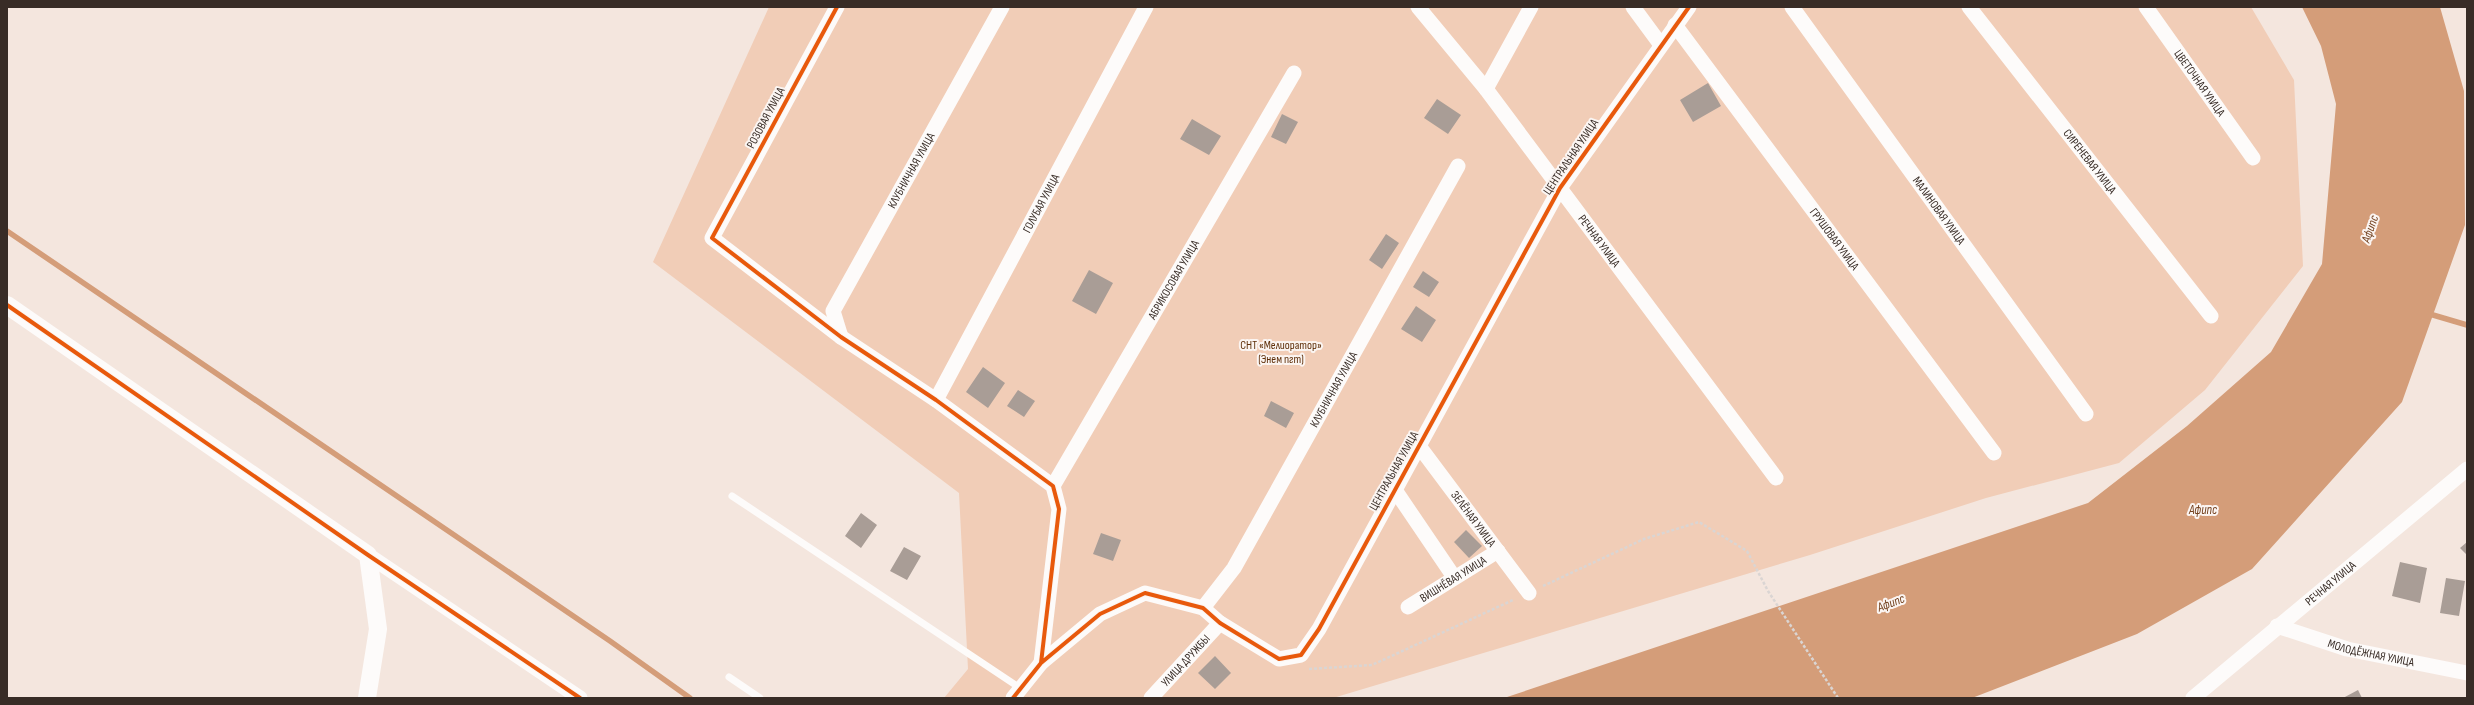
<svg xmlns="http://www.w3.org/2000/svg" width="2474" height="705" viewBox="0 0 2474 705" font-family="'Sofia Sans Condensed',sans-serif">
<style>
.green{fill:#f1cdb7}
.water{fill:#d49d79}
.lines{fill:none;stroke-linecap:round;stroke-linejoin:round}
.stream{stroke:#d49d79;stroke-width:5.5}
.building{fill:#a99d96}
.path{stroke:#dad5d3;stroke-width:2.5;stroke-dasharray:3 2;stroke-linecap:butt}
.service{stroke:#fdfbfa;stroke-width:7}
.minor{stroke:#fdfbfa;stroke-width:15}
.tertiary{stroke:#fdfbfa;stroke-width:18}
.cycleway-casing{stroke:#fbf5f2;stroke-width:6}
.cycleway{stroke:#e8590c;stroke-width:4}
.labels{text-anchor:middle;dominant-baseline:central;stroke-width:4;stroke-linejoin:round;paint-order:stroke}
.street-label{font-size:12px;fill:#382c26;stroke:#fbf5f2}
.park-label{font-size:12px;fill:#5f2f09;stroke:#fbf5f2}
.water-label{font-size:13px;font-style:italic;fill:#74421f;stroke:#fbf5f2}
</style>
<rect width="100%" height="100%" fill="#f4e6de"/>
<path class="green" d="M769,7H2251L2294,80L2303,266L2205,390L2119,463L1986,498L1810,555L1333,698H944L968,669L959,493L653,262Z"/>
<path class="water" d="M2302,7H2440L2464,91L2465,225L2402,402L2252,569L2137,634L1972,698H1504L2088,503L2187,426L2271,352L2322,264L2336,104L2321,46Z"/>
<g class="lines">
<path class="stream" d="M7,231L610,641L690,698
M2433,315L2467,325"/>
</g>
<path class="building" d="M1708,83L1721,106L1693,122L1680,100Z
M1437,99L1461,115L1448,134L1424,118Z
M1282,114L1298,122L1286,144L1271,137Z
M1192,119L1221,136L1209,155L1180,139Z
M1386,234L1399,243L1382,269L1369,260Z
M1089,270L1113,283L1096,314L1072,301Z
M1423,271L1439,282L1429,297L1413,287Z
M1416,306L1436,320L1422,342L1401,329Z
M983,367L1005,383L988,408L966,392Z
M1018,390L1035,401L1024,417L1007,406Z
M1271,401L1294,413L1286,428L1264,416Z
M861,513L877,525L861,548L845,536Z
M1466,530L1482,546L1469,558L1454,542Z
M1101,533L1121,540L1113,561L1093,554Z
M2467,542V555L2460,548Z
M904,547L921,556L907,580L890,571Z
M2400,562L2427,568L2420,603L2392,596Z
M2446,578L2465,581L2459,616L2440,613Z
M1215,656L1231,673L1215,689L1198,673Z
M2358,690L2362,698H2343Z"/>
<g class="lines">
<path class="path" d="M1543,586L1644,539L1699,522L1747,551L1768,591L1838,698
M1309,669L1372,665L1513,600"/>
<path class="service" d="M732,496L1020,688
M729,677L760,698"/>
<g class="minor">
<path d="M837,7L712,238L841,337L936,400L1053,486L1059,509L1041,663"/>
<path id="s1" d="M1418,7L1486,89L1776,478"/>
<path d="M1633,7L1661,45"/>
<path id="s2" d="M1792,7L2086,414"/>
<path id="s3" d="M1969,7L2211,316"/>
<path id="s4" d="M2146,7L2253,158"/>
<path id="s5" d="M1675,25L1994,453"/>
<path d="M1486,89L1531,7"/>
<path id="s6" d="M841,337L833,311L1002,7"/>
<path id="s7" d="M936,400L1146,7"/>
<path id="s8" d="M1419,446L1529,593"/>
<path id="s9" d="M1053,486L1294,73"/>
<path d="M1395,490L1454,577"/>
<path d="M368,555L580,698"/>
<path id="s10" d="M1408,607L1498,551"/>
<path id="s11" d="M1203,608L1234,568L1458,166"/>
<path id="s12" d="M2277,626L2347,649L2467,673"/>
<path d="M1013,698L1041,663L1100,614L1145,593L1203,608L1220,623L1279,659L1301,655L1319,629L1560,188L1689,7"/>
<path id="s13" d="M1151,698L1220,623"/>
<path id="s14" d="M2193,698L2467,469"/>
</g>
<path class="tertiary" d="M7,305L368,555L378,629L367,698"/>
<defs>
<path id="cycleway" d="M837,7L712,238L841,337L936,400L1053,486L1059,509L1041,663
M7,305L368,555L580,698
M1013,698L1041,663L1100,614L1145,593L1203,608L1220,623L1279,659L1301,655L1319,629L1560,188L1689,7"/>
</defs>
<use href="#cycleway" class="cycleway-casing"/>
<use href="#cycleway" class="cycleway"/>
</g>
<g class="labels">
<g class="street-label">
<text stroke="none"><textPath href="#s4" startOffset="93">ЦВЕТОЧНАЯ УЛИЦА</textPath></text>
<text transform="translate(766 118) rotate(-62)">РОЗОВАЯ УЛИЦА</text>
<text transform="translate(1571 157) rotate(-56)">ЦЕНТРАЛЬНАЯ УЛИЦА</text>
<text stroke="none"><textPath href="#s3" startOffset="196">СИРЕНЕВАЯ УЛИЦА</textPath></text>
<text stroke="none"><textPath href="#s6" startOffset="188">КЛУБНИЧНАЯ УЛИЦА</textPath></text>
<text stroke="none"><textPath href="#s7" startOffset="223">ГОЛУБАЯ УЛИЦА</textPath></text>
<text stroke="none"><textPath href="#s2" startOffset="251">МАЛИНОВАЯ УЛИЦА</textPath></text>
<text stroke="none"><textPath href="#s5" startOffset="267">ГРУШОВАЯ УЛИЦА</textPath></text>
<text stroke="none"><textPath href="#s1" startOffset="296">РЕЧНАЯ УЛИЦА</textPath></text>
<text stroke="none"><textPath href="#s9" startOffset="239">АБРИКОСОВАЯ УЛИЦА</textPath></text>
<text stroke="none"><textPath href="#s11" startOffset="255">КЛУБНИЧНАЯ УЛИЦА</textPath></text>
<text transform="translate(1394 471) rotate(-61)">ЦЕНТРАЛЬНАЯ УЛИЦА</text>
<text stroke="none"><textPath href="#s8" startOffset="91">ЗЕЛЁНАЯ УЛИЦА</textPath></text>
<text stroke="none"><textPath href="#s10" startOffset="53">ВИШНЁВАЯ УЛИЦА</textPath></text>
<text stroke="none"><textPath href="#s14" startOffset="179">РЕЧНАЯ УЛИЦА</textPath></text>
<text stroke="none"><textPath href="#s12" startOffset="98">МОЛОДЁЖНАЯ УЛИЦА</textPath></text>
<text stroke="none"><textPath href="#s13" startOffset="51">УЛИЦА ДРУЖБЫ</textPath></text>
</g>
<g class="park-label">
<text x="1281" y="345">СНТ «Мелиоратор»<tspan x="1281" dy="14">(Энем пгт)</tspan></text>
</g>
<g class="water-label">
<text transform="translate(2370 229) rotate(-71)">Афипс</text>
<text x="2203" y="510">Афипс</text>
<text transform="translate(1891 603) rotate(-21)">Афипс</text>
</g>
</g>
<rect width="2474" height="705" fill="none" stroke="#382c26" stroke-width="16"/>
</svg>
